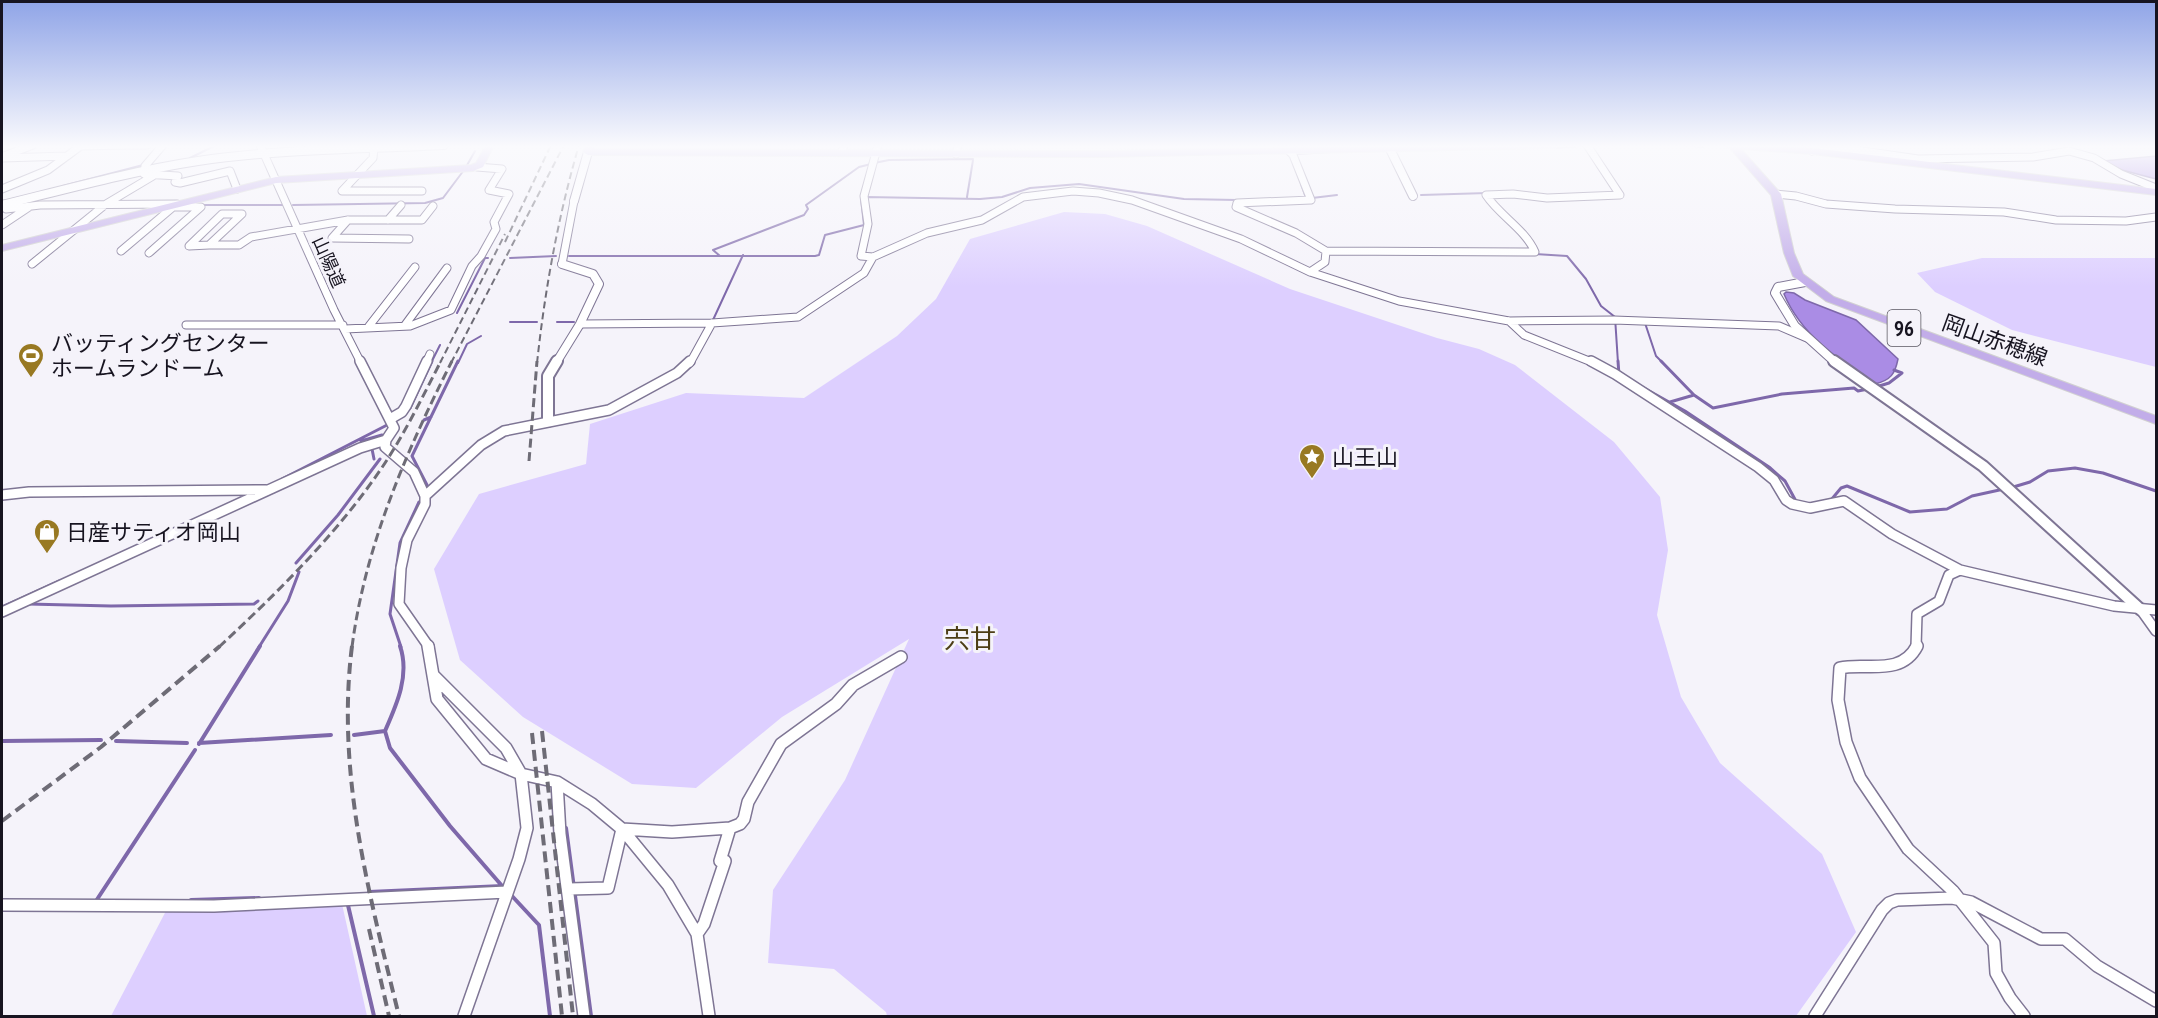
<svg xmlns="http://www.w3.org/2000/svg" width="2158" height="1018" viewBox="0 0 2158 1018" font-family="'PT Sans Narrow','Noto Sans JP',sans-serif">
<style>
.green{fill:#ddcfff}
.water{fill:#aa8ce5;stroke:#7e68aa;stroke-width:1.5}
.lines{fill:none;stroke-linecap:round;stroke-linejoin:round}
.stream-far2{stroke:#7e68aa;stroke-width:2}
.stream-far1{stroke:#7e68aa;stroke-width:3}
.stream{stroke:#7e68aa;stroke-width:4}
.minor-far2-casing{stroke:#7e7594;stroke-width:9}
.minor-far1-casing{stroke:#7e7594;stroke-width:12}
.minor-casing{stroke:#7e7594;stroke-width:14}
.tertiary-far1-casing{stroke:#7e7594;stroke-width:10}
.tertiary-casing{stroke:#7e7594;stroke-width:14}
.primary-casing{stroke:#d1d0d2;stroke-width:2}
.minor-far2{stroke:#fff;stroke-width:7}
.minor-far1{stroke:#fff;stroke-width:9}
.minor{stroke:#fff;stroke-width:11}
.tertiary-far1{stroke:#fff;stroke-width:8}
.tertiary{stroke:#fff;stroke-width:10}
.primary{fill:#c2ade9;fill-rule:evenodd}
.rail-far2{stroke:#6e6c76;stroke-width:2;stroke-dasharray:7 4;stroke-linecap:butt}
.rail-far1{stroke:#6e6c76;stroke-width:3;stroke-dasharray:9 4.5;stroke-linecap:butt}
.rail{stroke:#6e6c76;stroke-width:4;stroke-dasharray:11 6;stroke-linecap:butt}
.labels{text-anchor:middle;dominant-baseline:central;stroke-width:6;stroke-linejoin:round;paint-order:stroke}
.far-street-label{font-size:18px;fill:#171420;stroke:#f5f3fa}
.shield{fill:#f5f3fa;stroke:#5a5761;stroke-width:1.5}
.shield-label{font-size:21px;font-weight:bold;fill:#171420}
.street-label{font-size:22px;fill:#171420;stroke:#f5f3fa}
.poi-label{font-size:22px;fill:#171420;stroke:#f5f3fa;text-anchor:start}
.quarter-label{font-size:26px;fill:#4d3e16;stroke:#f5f3fa}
</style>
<rect width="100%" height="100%" fill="#f5f3fa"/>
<path class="green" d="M1064,212L1105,214L1147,226L1290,289L1437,338L1479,349L1515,365L1614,442L1660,497L1668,550L1657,615L1681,697L1720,763L1822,854L1856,932L1796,1016H887L886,1012L834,969L768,963L773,890L845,780L909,639L782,717L696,788L632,784L523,717L460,660L434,569L479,494L586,464L590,424L686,393L804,398L897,336L936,299L970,239Z
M1982,258H2156V367L2012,330L1935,292L1917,273Z
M342,904L367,1016H111L167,909Z"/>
<path class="water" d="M2156,156V179L2122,170L2103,161Z
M1786,292L1794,293L1805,300L1856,320L1898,359C1895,374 1891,380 1875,384C1839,360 1801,335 1784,294Z"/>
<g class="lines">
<path class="stream-far2" d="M1679,145L1703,147
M1757,145L1779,146
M1590,146L1649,145
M1293,147L1339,145
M1552,148L1583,146
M1798,148L1815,146
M2076,150L2090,154
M1026,151H1047
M1092,151H1107
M1297,154L1331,152
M190,158L216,145
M874,163L889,160L973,159
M1597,166L1614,191L1610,193
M466,167L475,151
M1301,184L1306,198H1304
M63,186L143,165
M1421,195L1487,193
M967,197L973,160
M1312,198L1337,195
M201,205H283
M293,205L425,203L443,198L464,170
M1535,254L1567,256L1586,279L1601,306L1615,317L1618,363
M569,256H815L819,255L825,235L864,225L861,199L866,197L980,199L1002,197L1030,188L1079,184L1184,199L1237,200
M720,256L713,250L804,215L808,209L806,205L859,167L871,164
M510,258L556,256
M457,313L485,258H488
M710,320H713L743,255
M510,322H537
M557,322H574
M1645,323L1656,356L1663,363
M431,363L440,345
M458,363L467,344L481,336"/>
<path class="stream-far1" d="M1618,361L1619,375
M1661,361L1694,395
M1876,387L1889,383L1902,373L1894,370
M1644,388L1685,411L1769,467L1785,481L1797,503
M1670,402L1694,395L1713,408L1782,394L1854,388L1858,391L1868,389
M410,408L432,361
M424,420L431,417
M361,441L382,435
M372,449L374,459
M282,479L391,423
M427,485L412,456L458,361
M2010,488L2030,482L2048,471L2075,468L2103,473L2156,491
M1831,500L1841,488L1847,486L1910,512L1947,509L1972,496L2004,489
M296,563L338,515L380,459
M28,604L111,606L254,604L258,601
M2,607L59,581
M259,647L288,601L299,572
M401,647L390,614L400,543L419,502"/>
<path class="stream" d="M400,646C410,675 397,704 385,731L390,748L450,826L503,887
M354,735L385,731
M2,741L101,740
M116,741L187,743
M199,743L331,735
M199,744L260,646
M566,828L591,1016
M369,892L503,886
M512,896L539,925L550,1016
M191,900L259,898
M96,901L195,750
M347,901L374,1016"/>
<defs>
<path id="minor-far2" d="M127,145H147
M163,145L145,166L144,174L178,176L175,182L180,183L230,171L237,189
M260,145L334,310L361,363
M878,145L864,196L868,224L861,256L873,257L927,233L982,220L1023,197L1073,191L1099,193L1132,200L1241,239L1310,272L1399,301L1509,321L1614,320L1779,326L1807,338
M1283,145L1293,155L1311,200L1237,203L1236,207L1296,233L1326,251L1535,252C1525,229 1500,216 1486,195L1513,194L1547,198L1620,195L1587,145
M80,146L127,145
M374,148L373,158L342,191H422
M1812,151L1818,147L1849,149L1918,159L2033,157L2069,151L2094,158L2121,174L2156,188
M842,152L844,145
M956,154L958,145
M4,156L33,145
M2,158L67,156
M2,189L48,170L82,145
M1776,194L1796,196L1826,204L1895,209L2004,212L2056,220L2126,221L2156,217
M4,204L6,209L40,205L177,204
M222,214H242L209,245L189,246Z
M348,220L332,238L409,239
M388,220L401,205
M2,225L29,207
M209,245H239L251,237L348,220H422L433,206
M121,251L173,207
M149,253L201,207H170
M32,264L106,204L153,176
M562,264L574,201
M1310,272L1325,262L1326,251
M1509,321L1524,335L1594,363
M580,324L712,323L798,317L864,273L873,257
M186,325H343
M405,325L447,268
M369,326L415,267
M345,329L410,326L451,310L472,266L481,256L496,229L494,222L509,194L489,190L502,169L477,167
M426,363L430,354
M690,363L712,323"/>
<path id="minor-far1" d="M360,361L394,428L386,440L385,447L414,472L425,496V504L407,540L401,568L399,604L429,647
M1591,361L1615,374L1758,467L1774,480L1786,500L1792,504L1810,508L1844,501L1892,534L1960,570L2114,606L2156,610
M390,419L402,412L406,406L427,361
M2,495L29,492L266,490
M425,496L481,445L504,431L609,410L677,373L690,361
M2141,610L2156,631
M2,612L360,448L386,440
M1916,647L1917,614L1939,601L1949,575L1960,570"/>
<path id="minor" d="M428,646L437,699L486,759L521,774L557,782L592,804L622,829L668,885L697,934L709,1016
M1917,646C1901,677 1865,662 1840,668L1838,700L1846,742L1860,778L1908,849L1953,891L1994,943L1996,973L2010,998L2024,1016
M434,676L506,748L521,774L527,828L519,859L464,1016
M557,782L560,834L584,1016
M569,889L608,888L622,829L672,832L730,828L740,824L744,819L748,802L781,744L836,704L853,685L901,657
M2,905L214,906L507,892
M697,934L704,924L725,861H720L730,828
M1815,1016L1882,910L1889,903L1897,900L1952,898L1971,902L2041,939H2065L2097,966L2156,1001"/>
<path id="tertiary-far1" d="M1389,147L1413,196
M574,201L588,152
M2,205C67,189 132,171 198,161C279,149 362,149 444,145
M1805,282L1778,287L1775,293L1795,326L1836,363
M556,363L580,324L599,284L593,274L562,264"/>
<path id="tertiary" d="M1834,361L1983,466L2141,610
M548,421V376L557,361"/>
<path id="primary" d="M486,145H494L483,167L473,171L276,183L2,251V245L276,177L471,165L476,163Z
M587,145H595L594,149L1100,151L1442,145H1559L1555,148L1100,157L588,155L583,152Z
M1715,145H1754L1812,148L2156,189V195L1812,154L1741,149L1781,194L1794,253L1803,274L1834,297L2156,416V424L1826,301L1793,276L1784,253L1771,195L1730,148Z"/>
</defs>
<use href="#minor-far2" class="minor-far2-casing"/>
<use href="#minor-far1" class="minor-far1-casing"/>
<use href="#minor" class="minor-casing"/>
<use href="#tertiary-far1" class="tertiary-far1-casing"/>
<use href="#tertiary" class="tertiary-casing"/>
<use href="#primary" class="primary-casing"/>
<use href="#minor-far2" class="minor-far2"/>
<use href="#minor-far1" class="minor-far1"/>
<use href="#minor" class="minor"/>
<use href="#tertiary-far1" class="tertiary-far1"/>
<use href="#tertiary" class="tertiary"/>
<use href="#primary" class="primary"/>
<path class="rail-far2" d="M505,242L551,145
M440,363L505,234
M451,363L564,145
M537,363C545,289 558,217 579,145"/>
<path class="rail-far1" d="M529,461L537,361
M219,647C277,593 336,535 381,469C404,435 422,398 441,361
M352,647C365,546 406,452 452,361"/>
<path class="rail" d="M352,646C336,773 369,894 399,1016
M542,731L573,1016
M532,733L562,1016
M2,821L101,747L220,646
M369,929L389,1016"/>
</g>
<linearGradient id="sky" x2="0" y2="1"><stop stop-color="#8fa4e7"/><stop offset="0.51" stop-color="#fafafd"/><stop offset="1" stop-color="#fafafd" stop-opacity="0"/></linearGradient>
<rect width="2158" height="287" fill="url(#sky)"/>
<defs>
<symbol id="stadium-pin" viewBox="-11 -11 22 30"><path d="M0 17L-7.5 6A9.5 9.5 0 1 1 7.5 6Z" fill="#987922" stroke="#f5f3fa"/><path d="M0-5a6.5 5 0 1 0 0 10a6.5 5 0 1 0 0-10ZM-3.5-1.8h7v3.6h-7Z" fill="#fff"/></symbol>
<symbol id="sight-pin" viewBox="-11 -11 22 30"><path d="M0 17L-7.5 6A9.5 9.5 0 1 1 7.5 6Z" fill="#987922" stroke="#f5f3fa"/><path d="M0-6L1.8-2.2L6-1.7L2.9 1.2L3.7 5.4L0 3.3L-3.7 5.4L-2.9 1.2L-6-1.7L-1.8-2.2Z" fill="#fff"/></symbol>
<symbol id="shop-pin" viewBox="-11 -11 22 30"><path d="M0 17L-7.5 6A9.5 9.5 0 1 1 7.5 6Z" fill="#987922" stroke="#f5f3fa"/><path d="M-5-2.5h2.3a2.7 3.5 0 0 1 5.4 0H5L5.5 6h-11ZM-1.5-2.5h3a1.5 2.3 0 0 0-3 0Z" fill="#fff"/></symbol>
</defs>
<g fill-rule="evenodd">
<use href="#stadium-pin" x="16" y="341" width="30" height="40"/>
<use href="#sight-pin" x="1297" y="442" width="30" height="40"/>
<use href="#shop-pin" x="32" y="517" width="30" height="40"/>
</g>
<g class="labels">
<g class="far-street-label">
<text transform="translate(329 262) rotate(66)">山陽道</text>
</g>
<rect class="shield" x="1887.5" y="310" width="33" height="36" rx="4.5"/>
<g class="shield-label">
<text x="1904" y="328">96</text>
</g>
<g class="street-label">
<text transform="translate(1995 340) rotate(20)">岡山赤穂線</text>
</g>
<g class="poi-label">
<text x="51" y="343">バッティングセンター<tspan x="51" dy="25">ホームランドーム</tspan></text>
<text x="1332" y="457">山王山</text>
<text x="66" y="532">日産サティオ岡山</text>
</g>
<g class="quarter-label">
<text x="970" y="638">宍甘</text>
</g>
</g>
<rect width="2158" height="1018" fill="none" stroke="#171420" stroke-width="6"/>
</svg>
